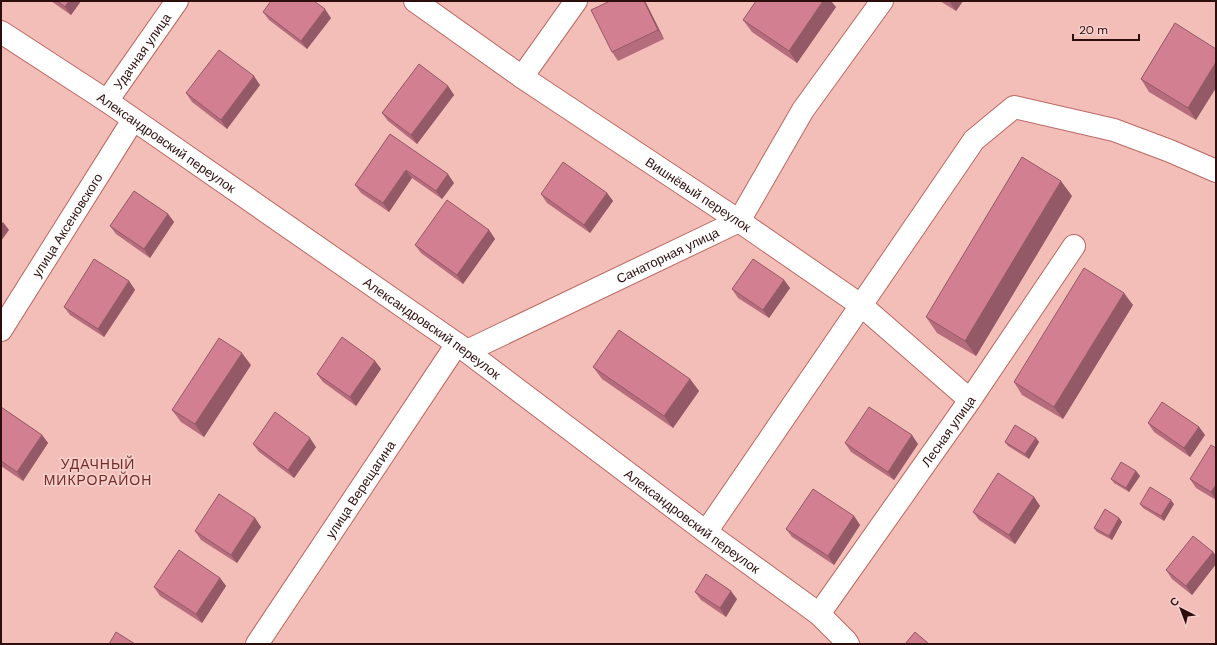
<svg xmlns="http://www.w3.org/2000/svg" width="1217" height="645" viewBox="0 0 1217 645" font-family="'DM Sans',sans-serif">
<style>
.lines{fill:none;stroke-linecap:round;stroke-linejoin:round}
.minor-casing{stroke:#b96962;stroke-width:24}
.minor{stroke:#fff;stroke-width:22}
.wall{fill:#b56d7d}
.shaded-wall{fill:#935966}
.building{fill:#d27f91;stroke:#935966}
.labels{text-anchor:middle;dominant-baseline:central;stroke-width:3.5;stroke-linejoin:round;paint-order:stroke}
.street-label{font-size:13px;fill:#2d0e0c;stroke:#f5d0cc}
.neighbourhood-label{font-size:14px;letter-spacing:1px;fill:#752c28;stroke:#f5d0cc}
</style>
<rect width="100%" height="100%" fill="#f4beb8"/>
<g class="lines">
<defs>
<g id="minor">
<path id="s1" d="M415,1L522,77L739,221L862,306L970,400"/>
<path id="s2" d="M1,32L107,101L457,344L706,532L819,614L846,641L848,644"/>
<path d="M522,77L576,1"/>
<path id="s3" d="M107,101L177,1"/>
<path id="s4" d="M1,330L133,120"/>
<path d="M706,532L974,140L1014,107L1114,130L1170,151L1216,171"/>
<path id="s5" d="M819,614L970,400L1074,246"/>
<path id="s6" d="M257,644L457,344L467,351L739,221L803,110L882,1"/>
</g>
</defs>
<use href="#minor" class="minor-casing"/>
<use href="#minor" class="minor"/>
</g>
<path class="wall" d="M51,1H81L71,15Z
M645,1L664,39L618,61L612,52Z
M940,1H963L956,11Z
M836,7L797,63L752,32L743,20Z
M263,12L331,18L307,49L269,20Z
M1175,23L1196,120L1149,92L1141,79Z
M260,85L227,129L192,102L186,93Z
M448,86L454,95L417,144L388,121L382,113Z
M390,134L454,183L442,199L412,178L389,212L361,193L355,185Z
M607,193L613,201L590,233L547,203L541,194Z
M1072,196L976,356L937,333L926,317Z
M168,214L174,222L150,258L116,234L110,226Z
M489,230L495,239L463,284L421,253L415,245Z
M784,280L790,288L769,318L738,298L732,289Z
M129,281L135,290L104,337L70,315L64,307Z
M1133,305L1063,419L1022,395L1014,382Z
M375,361L381,369L356,406L323,382L317,374Z
M251,365L204,437L181,422L172,410Z
M593,367L690,379L699,391L673,428L602,379Z
M1,407L42,435L48,443L23,481L1,466Z
M1148,423L1199,427L1205,435L1190,457L1154,432Z
M1036,438L1039,442L1029,459L1008,446L1005,442Z
M845,443L918,444L894,480L851,452Z
M253,444L316,447L294,478L259,452Z
M1216,448V500L1196,488L1190,479Z
M1136,471L1140,476L1129,492L1114,483L1111,479Z
M1034,497L1040,506L1015,544L979,520L973,512Z
M1140,504H1174L1164,521L1143,508Z
M854,516L860,525L834,565L792,537L786,529Z
M255,518L261,527L237,563L201,540L195,531Z
M1119,518L1122,522L1112,540L1097,532L1094,528Z
M1213,552L1216,556V564L1192,595L1172,579L1166,570Z
M220,578L226,586L202,623L160,596L154,587Z
M695,592L737,599L726,617L701,600Z"/>
<path class="shaded-wall" d="M69,1H81L71,15L65,7Z
M644,1H645L664,39L658,30Z
M823,1H831L836,7L797,63L789,51Z
M949,1H963L956,11Z
M325,9L331,18L307,49L301,41Z
M1216,62V88L1196,120L1188,108Z
M254,76L260,85L227,129L221,120Z
M448,86L454,95L417,144L411,135Z
M406,170L412,178L389,212L383,203Z
M448,174L454,183L442,199L436,191Z
M1061,181L1072,196L976,356L965,341Z
M607,193L613,201L590,233L584,225Z
M168,214L174,222L150,258L144,249Z
M3,222L9,230L1,241V224Z
M489,230L495,239L463,284L457,275Z
M784,280L790,288L769,318L763,310Z
M129,281L135,290L104,337L98,329Z
M1124,293L1133,305L1063,419L1054,407Z
M242,353L251,365L204,437L195,424Z
M375,361L381,369L356,406L350,397Z
M690,379L699,391L673,428L664,416Z
M1199,427L1205,435L1190,457L1184,448Z
M42,435L48,443L23,481L17,472Z
M912,435L918,444L894,480L888,472Z
M310,438L316,447L294,478L288,470Z
M1036,438L1039,442L1029,459L1025,454Z
M1136,471L1140,476L1129,492L1126,488Z
M1216,485V500L1211,492Z
M1034,497L1040,506L1015,544L1009,535Z
M1171,500L1174,504L1164,521L1161,516Z
M854,516L860,525L834,565L828,556Z
M255,518L261,527L237,563L231,555Z
M1119,518L1122,522L1112,540L1109,536Z
M1213,552L1216,556V564L1192,595L1186,586Z
M220,578L226,586L202,623L196,614Z
M731,591L737,599L726,617L720,608Z"/>
<path class="building" d="M57,1H69L65,7Z
M271,1H314L325,9L301,41L263,12Z
M610,1H644L658,30L612,52L591,10Z
M756,1H823L789,51L743,20Z
M1175,23L1216,49V62L1188,108L1141,79Z
M219,50L254,76L221,120L186,93Z
M419,64L448,86L411,135L382,113Z
M390,134L448,174L436,191L406,170L383,203L355,185Z
M1022,157L1061,181L965,341L926,317Z
M563,162L607,193L584,225L541,194Z
M134,191L168,214L144,249L110,226Z
M447,200L489,230L457,275L415,245Z
M94,259L129,281L98,329L64,307Z
M753,259L784,280L763,310L732,289Z
M1084,268L1124,293L1054,407L1014,382Z
M619,330L690,379L664,416L593,367Z
M342,337L375,361L350,397L317,374Z
M219,338L242,353L195,424L172,410Z
M1162,402L1199,427L1184,448L1148,423Z
M1,407L42,435L17,472L1,461Z
M869,407L912,435L888,472L845,443Z
M275,412L310,438L288,470L253,444Z
M1015,425L1036,438L1025,454L1005,442Z
M1211,445L1216,448V485L1211,492L1190,479Z
M1121,462L1136,471L1126,488L1111,479Z
M998,473L1034,497L1009,535L973,512Z
M1150,487L1171,500L1161,516L1140,504Z
M813,489L854,516L828,556L786,529Z
M219,494L255,518L231,555L195,531Z
M1105,509L1119,518L1109,536L1094,528Z
M1193,536L1213,552L1186,586L1166,570Z
M179,550L220,578L196,614L154,587Z
M706,574L731,591L720,608L695,592Z
M116,632L135,644H109Z
M915,632L929,644H905Z"/>
<g class="labels">
<g class="street-label">
<text stroke="none"><textPath href="#s3" startOffset="61">Удачная улица</textPath></text>
<text stroke="none"><textPath href="#s2" startOffset="199">Александровский переулок</textPath></text>
<text stroke="none"><textPath href="#s1" startOffset="343">Вишнёвый переулок</textPath></text>
<text stroke="none"><textPath href="#s4" startOffset="124">улица Аксеновского</textPath></text>
<text stroke="none"><textPath href="#s6" startOffset="595">Санаторная улица</textPath></text>
<text stroke="none"><textPath href="#s2" startOffset="523">Александровский переулок</textPath></text>
<text stroke="none"><textPath href="#s5" startOffset="224">Лесная улица</textPath></text>
<text stroke="none"><textPath href="#s6" startOffset="186">улица Верещагина</textPath></text>
<text stroke="none"><textPath href="#s2" startOffset="847">Александровский переулок</textPath></text>
</g>
<g class="neighbourhood-label">
<text x="98" y="464">УДАЧНЫЙ<tspan x="98" dy="16">МИКРОРАЙОН</tspan></text>
</g>
</g>
<rect width="1217" height="645" fill="none" stroke="#2d0e0c" stroke-width="4"/>
<g transform="translate(1181 609) rotate(318)" stroke="#f5d0cc" stroke-width="3" paint-order="stroke">
<path d="M0-3L7 15L0 10L-7 15Z" fill="#2d0e0c"/>
<text y="-6" font-size="11" font-weight="bold" text-anchor="middle" fill="#2d0e0c">С</text>
</g>
<path d="M1073 34v6h66v-6" fill="none" stroke="#2d0e0c" stroke-width="2"/>
<text x="1079" y="34" font-size="12" fill="#2d0e0c" stroke="#f5d0cc" stroke-width="3" paint-order="stroke">20 m</text>
</svg>
